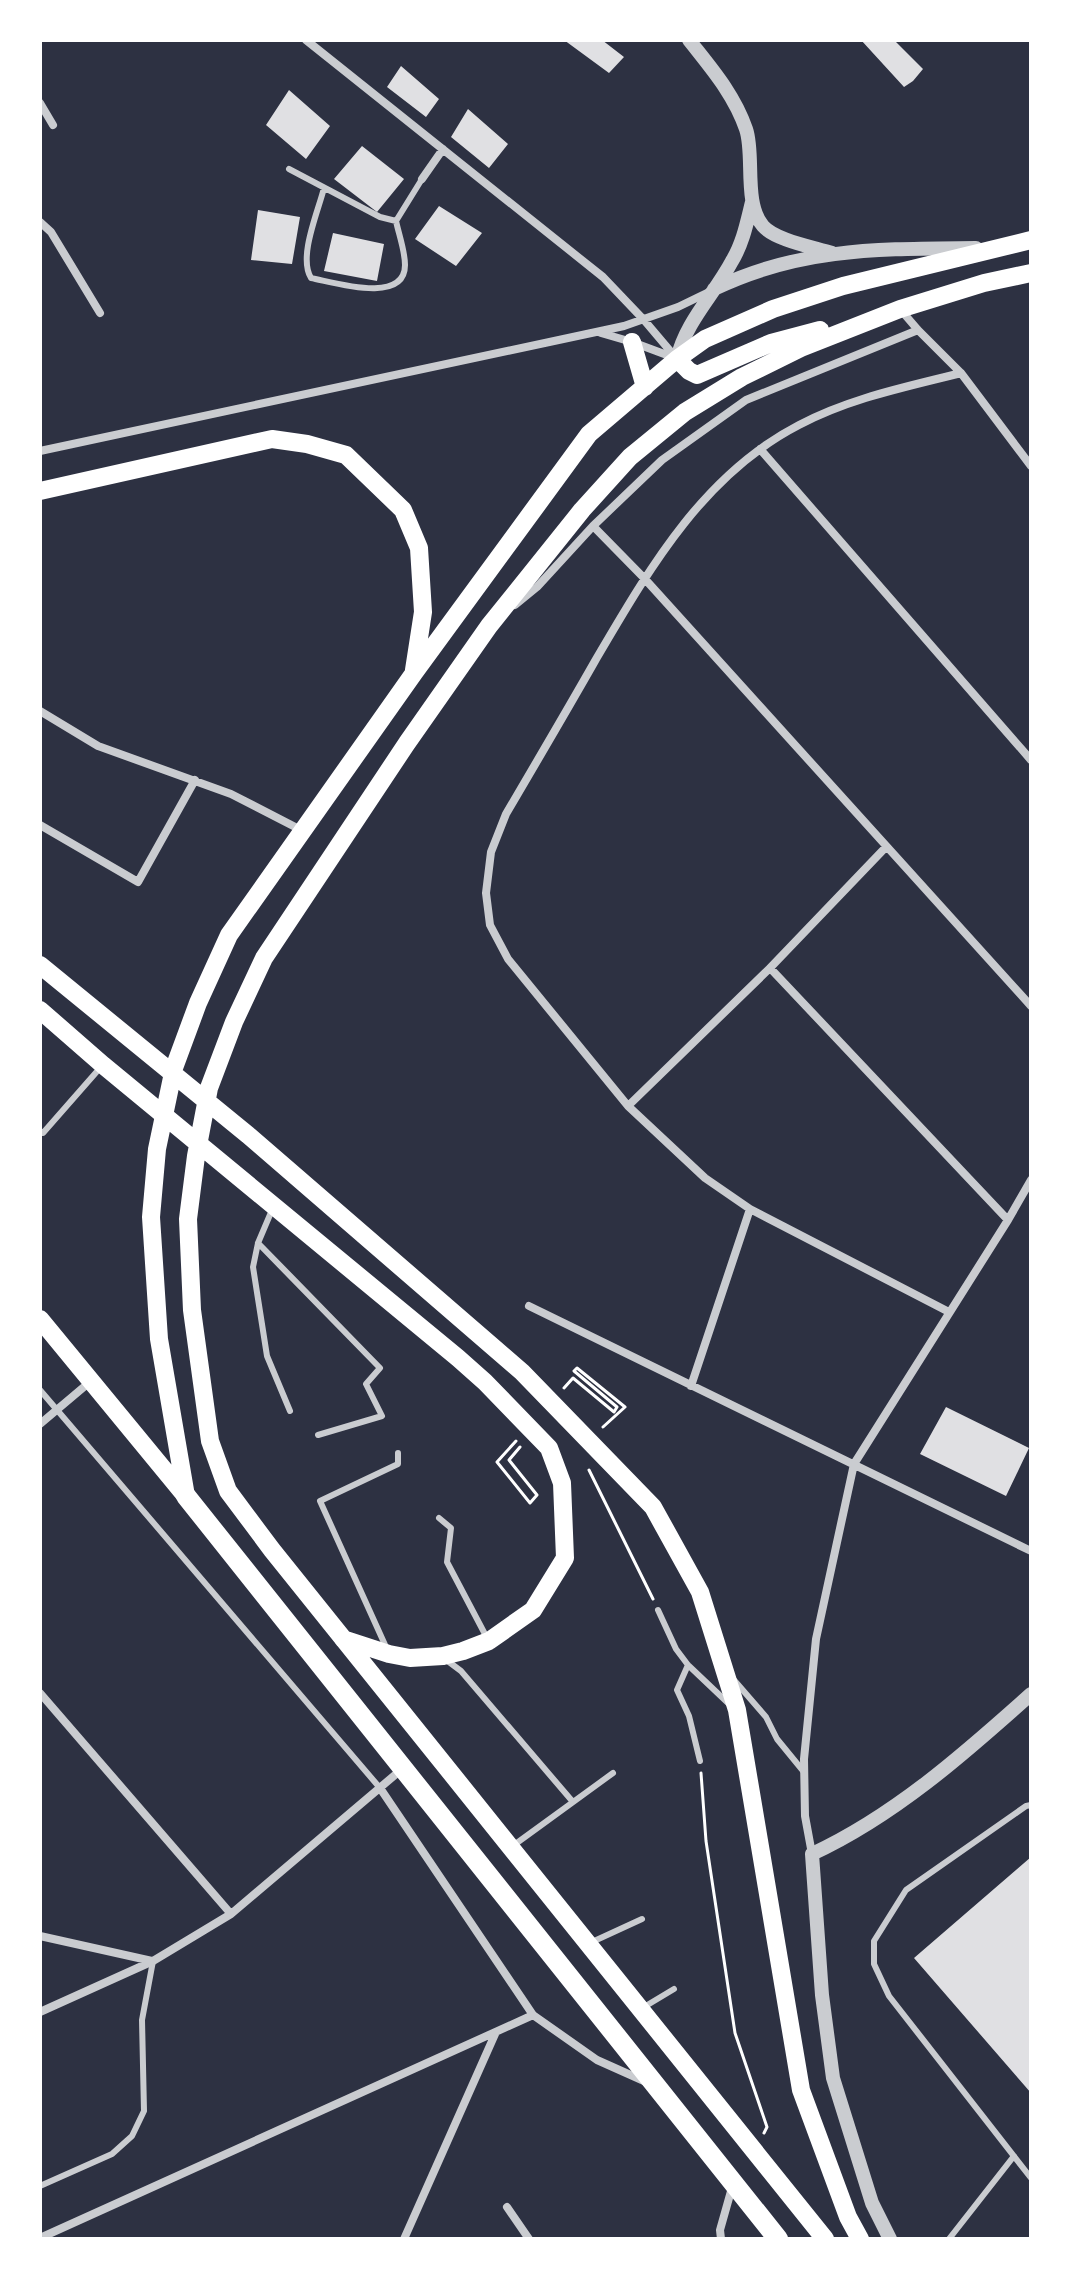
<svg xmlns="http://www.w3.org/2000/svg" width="1071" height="2279" viewBox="0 0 1071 2279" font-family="'Space Grotesk',sans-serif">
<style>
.building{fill:#e0e0e3}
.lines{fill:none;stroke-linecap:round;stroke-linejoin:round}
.path{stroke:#fff;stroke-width:3}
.service{stroke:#caccd0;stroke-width:6}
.minor{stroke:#caccd0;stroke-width:8}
.tertiary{stroke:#caccd0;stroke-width:14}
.trunk{stroke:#fff;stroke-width:18}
.motorway{stroke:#fff;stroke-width:20}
</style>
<rect width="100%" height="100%" fill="#2d3142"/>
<path class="building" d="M564,40H602L624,57L609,73Z
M861,40H894L923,69L913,81L904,87Z
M401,66L439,99L426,117L387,87Z
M289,90L330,126L306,159L266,125Z
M468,109L508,144L489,168L451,137Z
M362,146L404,179L377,212L334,179Z
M439,206L482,233L456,266L415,239Z
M258,210L300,217L292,264L251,260Z
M333,233L384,244L377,281L324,271Z
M946,1407L1029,1448L1006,1496L920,1454Z
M1031,1857V2093L914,1958Z"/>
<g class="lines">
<path class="path" d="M564,1388L573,1378L614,1412L617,1407L574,1371L577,1368L625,1407L603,1427
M516,1441L497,1462L530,1503L537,1495L509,1460L520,1447
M589,1470L653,1599
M701,1773L706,1841L735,2033L767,2127L764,2133"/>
<path class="service" d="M289,169L380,217L396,221L422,179
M324,188C318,212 298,257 311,278C333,282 405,305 405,265C405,251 399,235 396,221
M40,1131L43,1133L100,1068
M272,1210L258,1243L253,1267L267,1356L290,1411
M258,1243L380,1368L366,1384L382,1416L318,1435
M40,1390L380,1788
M439,1518L451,1528L447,1562L487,1638
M658,1610L676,1649L688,1665L728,1703
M386,1647L320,1501L398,1464V1453
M445,1659L461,1671L573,1802
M688,1665L677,1690L689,1716L700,1761
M734,1680L766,1717L777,1739L804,1772
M1031,1805L1026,1806L906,1890L874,1941V1964L889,1996L1031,2178
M514,1845L613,1773
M592,1942L642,1919
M644,2007L674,1989
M40,2186L112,2154L132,2136L144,2111L142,2020L153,1961
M949,2239L1014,2156"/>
<path class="minor" d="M306,40L603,277L644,320L677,359
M40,103L53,125
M422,179L443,149
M40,222L51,232L100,313
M900,309L918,330L961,373L1031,466
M601,333L632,342L675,358
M760,449L1031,760
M40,451L624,326L678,307L711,291
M593,526L644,578L1031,1006
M515,605L537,587L593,526L662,460L746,400L918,330
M40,711L98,746L231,794L303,831
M40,825L138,882L195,780
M770,968L1008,1220
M628,1106L770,968L886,847
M529,1306L1031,1551
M949,1312L750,1209L705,1178L628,1106L508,959L490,925L486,893L491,852L506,814C536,763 566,712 595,661C648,571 702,475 799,425C850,398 906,387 961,373
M691,1386L750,1209
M40,1424L91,1381
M40,1693L231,1914
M380,1788L533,2015L597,2060L644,2081
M812,1854L805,1816L804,1759L816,1639L854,1464L1008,1220L1031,1180
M40,1936L152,1961
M40,2012L153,1961L231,1914L402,1769
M507,2207L529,2239
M40,2238L533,2015
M404,2239L496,2032
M721,2239L720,2230L733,2184"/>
<path class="tertiary" d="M689,40C711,68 734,94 746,129C755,155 743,203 763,226C775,240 813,247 832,253
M714,289C801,247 882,249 976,248
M677,359C686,321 714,295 732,261C743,243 747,222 752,202
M890,2239L872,2203L833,2078L822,1995L812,1854C894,1816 964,1754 1031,1694"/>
<path class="trunk" d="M632,342L645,387
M677,359L689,371L697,375L771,343L820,330
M40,491L272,439L307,444L346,455L403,510L419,548L423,612L414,670
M40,965L248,1135L522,1372L653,1507L700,1592L737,1710L801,2090L848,2217L860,2239
M40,1010L103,1065L458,1358L485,1382L549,1448L562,1483L565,1558L533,1610L489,1641L463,1651L443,1656L410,1658L389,1654L343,1639
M40,1319L184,1494
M186,1496L159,1339L151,1217L157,1149L174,1068L198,1003L229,935L414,673L589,434L677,359L705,339L773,309L843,286L1031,240
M825,2239L272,1550L228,1491L210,1441L192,1310L188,1219L196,1156L209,1088L234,1022L264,958L407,743L489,626L582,510L630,457L685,412L742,377L801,348L900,309L984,283L1031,273"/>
<path class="motorway" d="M186,1496L778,2239"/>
</g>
<rect width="1071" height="2279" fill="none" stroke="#ffffff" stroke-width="84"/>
</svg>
